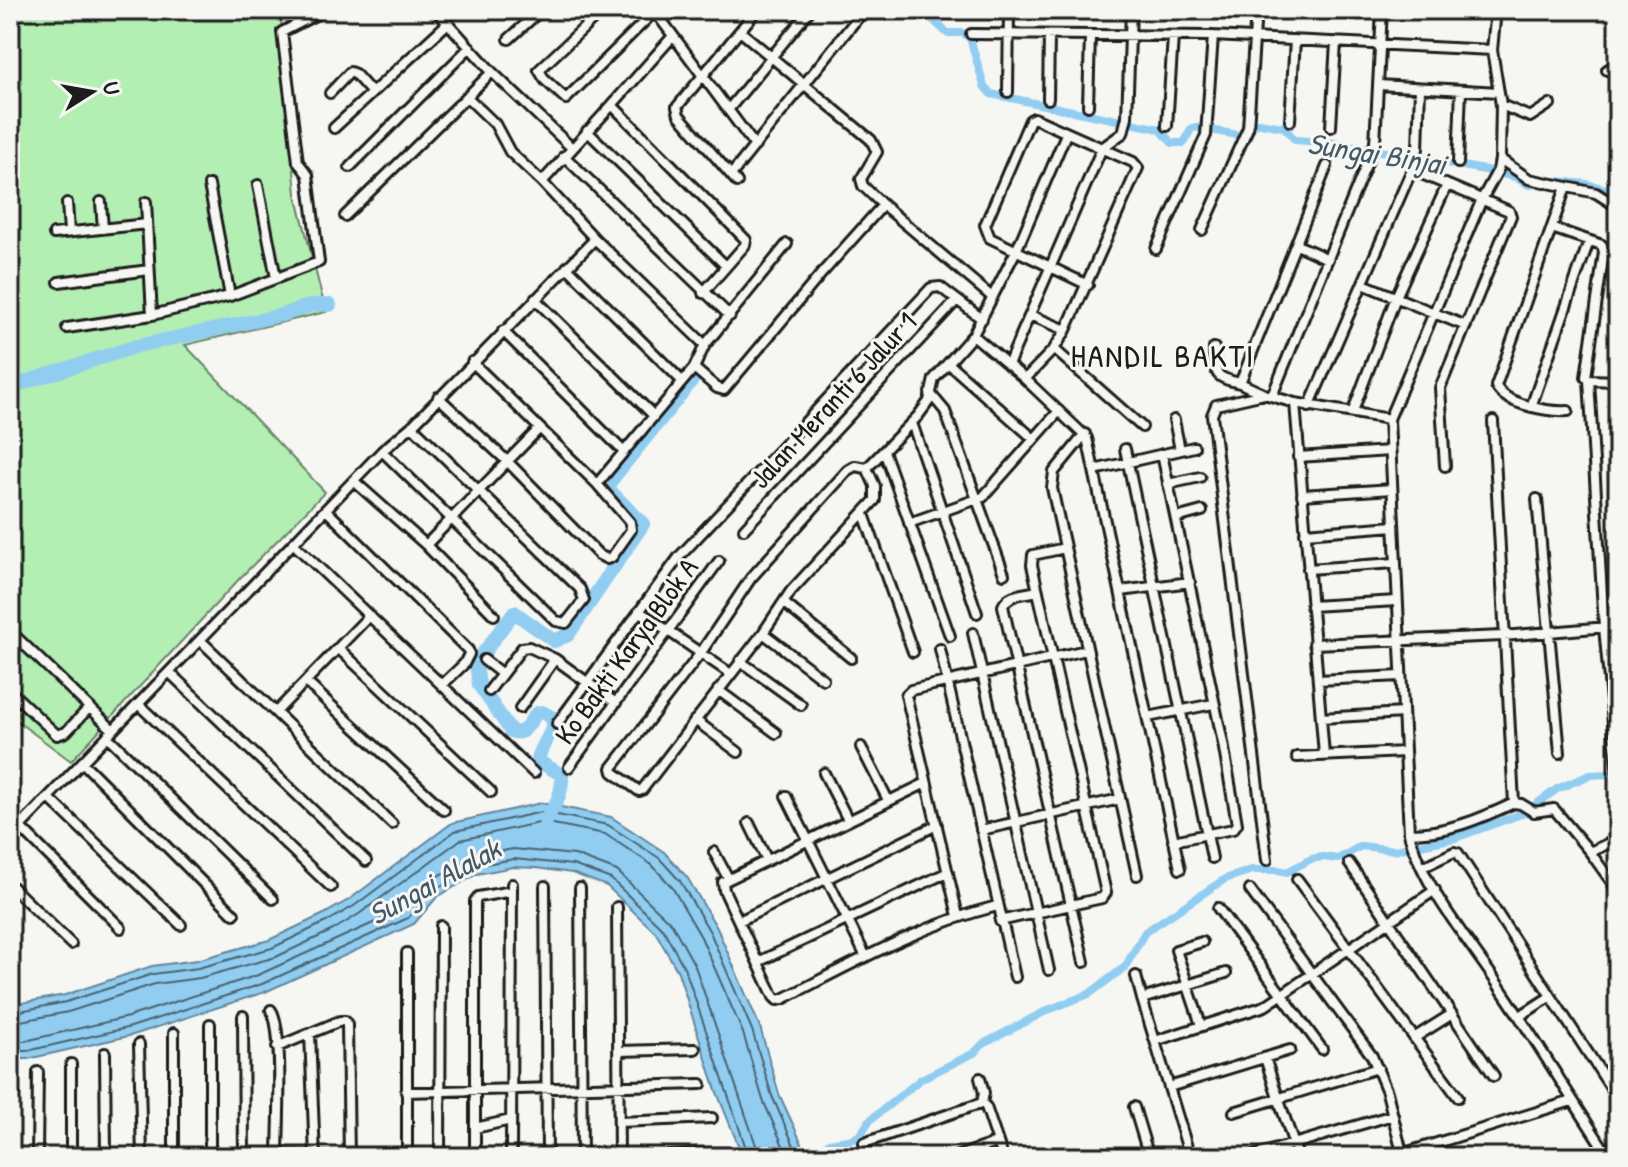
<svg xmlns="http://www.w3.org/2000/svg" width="1628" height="1167" viewBox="0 0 1628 1167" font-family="'Patrick Hand',sans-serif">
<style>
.green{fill:#b3eeb3;stroke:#688568;stroke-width:2}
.water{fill:#90cdf1;stroke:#62869c;stroke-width:2}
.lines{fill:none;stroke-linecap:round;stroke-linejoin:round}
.shore{stroke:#4a6371;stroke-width:2}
.canal{stroke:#90cdf1;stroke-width:8}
.river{stroke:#90cdf1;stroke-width:14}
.street-casing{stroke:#1c1c1c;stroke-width:14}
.street{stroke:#f6f6f2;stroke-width:8}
.labels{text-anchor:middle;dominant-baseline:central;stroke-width:6;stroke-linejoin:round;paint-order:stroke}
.street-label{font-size:28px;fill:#1c1c1c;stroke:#f6f6f2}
.water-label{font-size:30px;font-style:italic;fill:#455a67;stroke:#f6f6f2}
.quarter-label{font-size:32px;letter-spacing:2px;fill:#1c1c1c;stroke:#f6f6f2}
</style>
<rect width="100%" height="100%" fill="#f6f6f2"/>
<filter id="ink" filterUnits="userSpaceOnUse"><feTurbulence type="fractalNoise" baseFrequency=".0125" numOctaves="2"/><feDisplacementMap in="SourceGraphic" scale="16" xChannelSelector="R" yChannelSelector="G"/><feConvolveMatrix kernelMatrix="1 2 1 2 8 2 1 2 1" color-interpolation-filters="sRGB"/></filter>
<g filter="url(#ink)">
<path class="green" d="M41,10H280L296,194L326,312L185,345L325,492L241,577L71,761L10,716V16Z"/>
<path class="water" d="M541,803L611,817L664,852L687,877L717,928L760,1027L779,1094L808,1157H743L716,1090L678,972L656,933L607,886L572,873L536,868L513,867L477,874L437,897L414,924L265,992L133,1035L28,1059H10V1005L65,995L152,966L197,960L269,940L324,914L350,899L452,823Z"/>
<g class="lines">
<path class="shore" d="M10,1013L66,1002L153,974L198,968L272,948L328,921L354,906L455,831L542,812L608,825L659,858L680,881L710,932L752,1030L772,1096L799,1157
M10,1023L68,1012L155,984L200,978L276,957L333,930L359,914L460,840L543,822L605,834L652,865L672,887L701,937L743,1033L763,1100L788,1157
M10,1041H25L128,1017L258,975L402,910L426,883L472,857L513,849L575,855L617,871L672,924L695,966L760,1157
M10,1051H27L131,1027L262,984L408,918L432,891L475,866L514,859L573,865L611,879L663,929L685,969L749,1157"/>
<path class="canal" d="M923,10L947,33H963L970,38L984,86L991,94L1160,129L1172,143H1184L1191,129L1195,127L1248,137L1252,127L1258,123L1284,127L1295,140L1337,143L1490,171L1515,177L1529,185L1554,181L1587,184L1606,189L1618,198
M812,1157L829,1143L854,1139L861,1134L869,1121L921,1079L974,1053L983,1044L1048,1010L1089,994L1125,967L1145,932L1225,879L1252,870H1278L1287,872L1311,859L1323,857L1338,859L1361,846L1395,850L1455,838L1524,813L1557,789L1590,775L1611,774L1618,784"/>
<path class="river" d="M10,387L137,346L282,315L312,305H330
M545,821C555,806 563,793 562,775L538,761C540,744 554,735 553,718L542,712L537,713C528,722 526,737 511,731L479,685L476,663L514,612L554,641L568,635L643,524L610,491L609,483L693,379"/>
<defs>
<path id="street" d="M436,10L492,72L572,148
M603,10L539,70L545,80L566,99L656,10
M654,10L755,146
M1496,10L1492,50L1501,105L1500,159L1498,170L1482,199L1389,419L1409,833C1422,886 1469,941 1499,986C1537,1042 1572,1100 1609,1157
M740,31L871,140L877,152L861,179L863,186L883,205
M971,34L1213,36L1492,50
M509,39L541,10
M1607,70L1618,64
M1378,85L1499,92
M1008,92L1009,10
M330,93L350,72L355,74L372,93
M468,98L495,124L510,152L542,182L595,239L705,345L787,244
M1048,99L1049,35
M612,105L673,36
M1501,105L1530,117L1550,104
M1088,106L1090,36
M728,110L810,10
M1290,121L1295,40
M1167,126L1173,37
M1331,127L1336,42
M334,128L448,23
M587,131L726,266
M1418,149L1420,88
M564,156L730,316
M1500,159L1529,179L1596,193L1618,207
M1458,163L1461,90
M350,167L470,47
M731,175L864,10
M542,182L612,105L746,240L745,245L703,293
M737,182L679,115L677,107L757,10
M209,185L230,296
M258,185L276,278
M1566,187L1496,386C1505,405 1549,412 1568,411
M101,202L103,229
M146,202L152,315
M67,203L69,232
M345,216L492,72
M1552,228L1602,245L1604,252L1586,377L1589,380L1618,381
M1202,230L1248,128L1256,10
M54,234L147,224
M1297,245L1328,259
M1156,249L1206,135L1213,36
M567,267L682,381
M59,282L149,270
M1363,284L1466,326
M535,299L653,415
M1030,315L1066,330
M67,328L152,315L230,296L319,262L308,175L298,162L282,32L325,10
M503,331L623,451
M973,335L1025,379L1087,438L1180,869
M705,345L694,368L717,388L724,390L822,273L883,205L992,297
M1214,348C1215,374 1213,377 1240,383
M1054,349L1142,427
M948,363L1034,439
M1008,365L1102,148L1123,133L1127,117L1131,10
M1025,379L1054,349L1066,330L1138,168L1133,162L1034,118L1030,120L985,225L990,238L1088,285
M1589,380L1604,627L1618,776
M930,393L945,411L1004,574
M1264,394L1216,405L1212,415L1267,860
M1272,396L1375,143L1382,10
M438,397L508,462L599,555L607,559L612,557L631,530L630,522L597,484L472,362
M1295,403L1264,394L1240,383L1327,166
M1309,407L1410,174L1417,172L1509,211L1511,216L1440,388L1445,466
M1531,407L1589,241
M1353,411L1396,297L1447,185
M1174,420L1180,450
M1493,421L1514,803
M912,423L977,613
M1085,434L1054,472L1052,488L1137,875
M1125,449L1212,858
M382,451L556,621L566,623L584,600L580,589L412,426
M884,451L950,636
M1162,454L1223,743L1237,824L1233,829L1173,841
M1298,457L1390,451
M867,468L875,486V500L791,591L763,633L642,790L639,791L613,772L612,768L700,654L751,578L848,470L855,466L867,468L918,416L929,401L934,379L973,335L1017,249L1066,134
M1094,470L1194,447
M355,482L426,545L494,615
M597,484L694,368
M1168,484L1200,477
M1302,495L1392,489
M1537,499L1560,753
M327,511L468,650L469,654L464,664L442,685
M864,514L913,652
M1176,518L1202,511
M909,523L983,497L1059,411
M744,529L956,301
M1305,533L1394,526
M294,544L534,773
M426,545L538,430
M1308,569L1395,563
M1038,591C1026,594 1008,593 1003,606L1084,962
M1121,591L1190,582
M784,603L851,658
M1311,606L1397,601
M639,611L731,674
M10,631L113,730
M763,633L823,679
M973,633L1049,970
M200,640L392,824
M1314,644L1503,636L1618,626
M338,648L491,792
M940,649L1015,977
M484,660L502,674
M740,661L801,705
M169,672L366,861
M1318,680L1401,676
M306,682L444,810
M718,690L776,733
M10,691L57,735L66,732L89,708
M489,691L522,648L529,647L555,659L616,703
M138,704L331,887
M520,708L555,659
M276,712L369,616
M1148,717L1213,704
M1321,718L1403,713
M695,720L738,752
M557,724L679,557L931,288L940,287L982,319
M107,736L273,899
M861,747L888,800
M1324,755L1295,403L1389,419
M1297,757L1405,752
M82,762L234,914
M569,767L719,561
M824,773L848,820
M926,783L723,882L724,890L774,997L777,1000L783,999C852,964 921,925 997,906
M786,796L866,957
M49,798L181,925
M10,817L121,928
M749,823L767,860
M981,830L1120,799
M1409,833C1447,833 1480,819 1514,803L1521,804L1534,812L1554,809L1590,852L1618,839
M10,837L382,451L412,426L595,239
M714,852L728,878
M1590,852L1618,891
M1349,863L1494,1076
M1423,867L1454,852L1458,853L1618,1099
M1297,879L1458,1097
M10,885L71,944
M545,886L547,1157
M580,888L582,1157
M1250,890L1372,1056L1387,1092L1402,1153
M617,907L619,1157
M1218,908L1322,1049
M958,916L906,695L911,690L1086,650
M739,921L937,825
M1000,921L1102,898L1106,893L1032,565L1033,555L1065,548
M758,962L948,872
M1136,976L1142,999
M271,1010C284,1028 278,1130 278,1157
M243,1016L244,1157
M1520,1016L1551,996
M210,1024V1157
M1201,1025L1176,950L1202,942
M174,1033V1157
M310,1034L315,1157
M1414,1038L1452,1014
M1155,1041L1142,999L1226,973
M139,1044L142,1157
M277,1047L340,1021H345L347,1025L349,1157
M619,1051L695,1049
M105,1053L106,1157
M1265,1058L1298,1157
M71,1064V1157
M980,1078L984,1093L982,1103
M1169,1087L1290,1050
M406,1092L701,1084
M1134,1107L1149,1157
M1234,1112L1378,1068
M619,1122L712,1118
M475,1128L511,1120
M864,1143L982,1103L986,1107L1003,1157
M1525,1156V1157
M37,1157L38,1072
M245,1157L278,1155L346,1157
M407,1157V953
M440,1157L441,926
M475,1157V901L478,897L512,891
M511,1157L512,884
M644,1157L726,1153
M955,1157L998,1142
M1190,1157L1155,1041L1265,1006L1435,890
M1249,1157L1393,1115
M1392,1157L1572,1101"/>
</defs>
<use href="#street" class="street-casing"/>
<use href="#street" class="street"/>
</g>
</g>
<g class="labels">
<g class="street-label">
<text transform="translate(833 400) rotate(-47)">Jalan Meranti 6 Jalur 1</text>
<text transform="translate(626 651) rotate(-54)">Ko Bakti Karya Blok A</text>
</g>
<g class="water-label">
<text transform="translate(1377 153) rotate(9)">Sungai Binjai</text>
<text transform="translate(434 881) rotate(-29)">Sungai Alalak</text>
</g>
<g class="quarter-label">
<text x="1163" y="355">HANDIL BAKTI</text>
</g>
</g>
<rect width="1628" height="1167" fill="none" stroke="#f6f6f2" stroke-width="40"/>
<rect x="20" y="20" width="1588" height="1127" fill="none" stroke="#1c1c1c" stroke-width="3" filter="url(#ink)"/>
<g transform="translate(92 92) rotate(79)" stroke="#f6f6f2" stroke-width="6" paint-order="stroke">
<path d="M0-6L14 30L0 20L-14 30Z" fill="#1c1c1c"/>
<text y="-12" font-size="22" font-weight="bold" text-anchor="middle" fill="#1c1c1c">U</text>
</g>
</svg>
